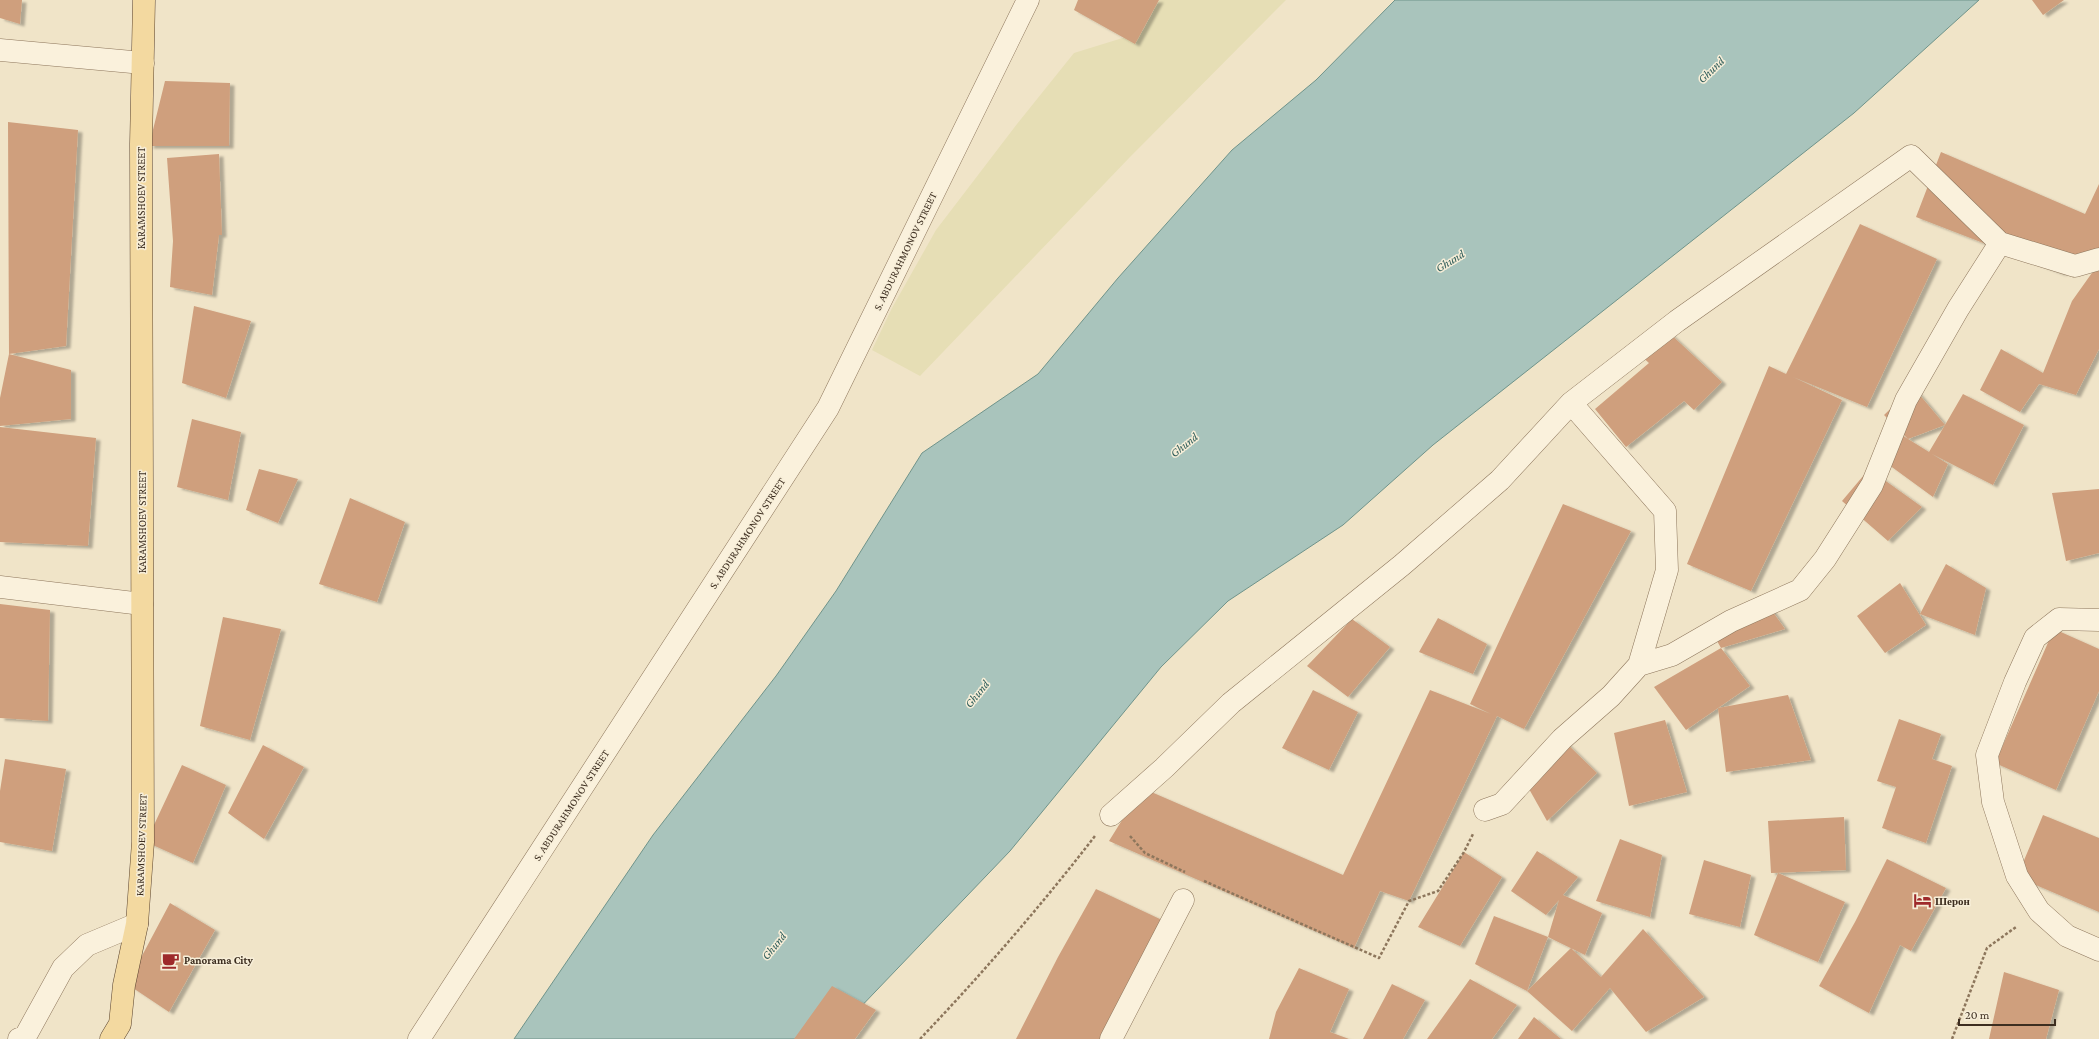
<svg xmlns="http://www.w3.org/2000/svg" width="2099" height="1039" viewBox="0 0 2099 1039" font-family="'Crimson Pro',serif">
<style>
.farmland{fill:#e6deb5}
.water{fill:#a9c4bc;stroke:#6f938a}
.building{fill:#cf9f7d;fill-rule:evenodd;filter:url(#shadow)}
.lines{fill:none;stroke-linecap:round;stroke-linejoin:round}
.minor-casing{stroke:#8d765c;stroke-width:23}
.major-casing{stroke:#5b4430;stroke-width:23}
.path{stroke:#8d765c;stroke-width:2.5;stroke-dasharray:3 2;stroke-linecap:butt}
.minor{stroke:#faf1dc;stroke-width:22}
.major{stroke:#f3d9a0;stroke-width:22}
.labels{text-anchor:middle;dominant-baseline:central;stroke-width:3;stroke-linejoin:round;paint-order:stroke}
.street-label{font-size:11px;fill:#3d2e20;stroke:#f7eed8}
.poi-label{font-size:11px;font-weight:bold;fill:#3d2e20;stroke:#f7eed8;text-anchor:start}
.water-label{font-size:12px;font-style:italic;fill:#2f5d5a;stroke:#f7eed8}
</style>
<defs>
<filter id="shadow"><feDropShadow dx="4.5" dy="2.5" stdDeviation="1" flood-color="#0004"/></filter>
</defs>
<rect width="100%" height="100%" fill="#f0e4c8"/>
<path class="farmland" d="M1159,0H1286L1130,157L920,376L872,350L892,308L936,230L1017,124L1074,53L1142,32Z"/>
<path class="water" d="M1395,0H1979L1854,113L1433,445L1343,525L1228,601L1161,667L1010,851L830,1039H514L653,835L776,676L836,591L922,453L1038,374L1118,278L1232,150L1316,80Z"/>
<path class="building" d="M0,0H22L20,24L0,18Z
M1078,0H1159L1135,44L1074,10Z
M2032,0H2064L2043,15Z
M165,81L230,83L229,146H149Z
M8,122L78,130L66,346L9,354Z
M1941,152L2085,214L2099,184V262L2061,273L1916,217Z
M219,154L222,235H219L212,295L170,287L173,241L167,158Z
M1860,224L1937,259L1867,407L1793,377L1842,400L1751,591L1687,564L1769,366L1786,374Z
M2099,263V349L2076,395L2039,384L2020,412L1980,390L2001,349L2043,373L2072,301Z
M194,306L251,321L226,398L182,383Z
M1666,330L1722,382L1694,410L1684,401L1626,447L1595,409L1649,363L1638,353Z
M9,354L71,370V419L0,426V398Z
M1913,387L1945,425L1963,394L2024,425L1993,485L1932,454L1948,464L1933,497L1885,462L1894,430L1908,439L1884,415ZM1945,425L1929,452L1908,439Z
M192,419L241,432L228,500L177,487Z
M0,427L96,438L88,546L0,542Z
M259,469L298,479L278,523L246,510Z
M1869,469L1922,507L1888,541L1842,501Z
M2099,489V553L2066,561L2052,493Z
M350,498L405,522L377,602L319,584Z
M1563,504L1631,531L1524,729L1497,716L1409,901L1380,891L1354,948L1109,841L1142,788L1343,875L1430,690L1491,714L1470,704Z
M1946,564L1986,588L1975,635L1920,614Z
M1900,583L1926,625L1885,653L1857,616Z
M1761,595L1785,629L1721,648L1708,625Z
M0,604L50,610L48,721L0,718Z
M223,617L281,629L250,740L200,726Z
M1438,618L1487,644L1473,674L1419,652Z
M1352,619L1390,647L1348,697L1307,666Z
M2054,629L2099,649V691L2056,790L1995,763Z
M1721,648L1750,686L1718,708L1788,695L1811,760L1726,772L1718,708L1686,730L1654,687Z
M1313,690L1358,712L1329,770L1282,748Z
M1899,719L1941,734L1932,759L1952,766L1926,843L1882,828L1896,787L1877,781Z
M1665,720L1687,792L1629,806L1614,733Z
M1562,739L1597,773L1547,821L1524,780Z
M263,745L304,767L264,839L228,813Z
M5,759L66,769L52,851L0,842V791Z
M182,765L226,785L193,863L146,842Z
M2043,815L2099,838V912L2017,877Z
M1844,817L1846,870L1771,873L1768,821Z
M1620,839L1662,855L1650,917L1596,901Z
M1537,851L1578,877L1563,895L1602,913L1585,955L1548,937L1559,900L1546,915L1511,891Z
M1464,852L1502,877L1460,946L1418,927Z
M1887,859L1946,888L1911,951L1900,945L1869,1013L1819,986L1855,922Z
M1704,860L1751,875L1740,927L1689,914Z
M1778,873L1845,902L1818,962L1754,935Z
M1096,889L1162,920L1106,1039H1016L1058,957Z
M170,903L215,930L169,1012L127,984Z
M1494,916L1548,937L1527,991L1475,964Z
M1643,929L1704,997L1646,1032L1610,988L1572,1031L1527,991L1571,948L1601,977Z
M1299,968L1349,989L1330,1032L1349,1039H1269L1276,1012Z
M2004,972L2059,990L2046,1039H1989Z
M1470,979L1517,1005L1492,1039H1427Z
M1392,984L1425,1000L1403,1039H1363Z
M832,986L876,1010L855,1039H794Z
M1534,1017L1561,1039H1518Z"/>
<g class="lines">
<defs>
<path id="minor" d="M0,50L143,63
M0,587L142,604
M2099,620L2059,619L2035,638L2015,682L1987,755L1993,802L2017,876L2039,911L2067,936L2099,950
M1639,665L1672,655L1731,621L1800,590L1825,559L1872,485L1906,400L1958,309L2000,243
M1485,810L1502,804L1562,739L1611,696L1639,665L1667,570L1665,511L1571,403
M1111,815L1164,768L1231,703L1402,565L1500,480L1571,403L1677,321L1911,156L2000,243L2075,266L2099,259
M19,1039L25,1037L63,968L87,945L137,924
M419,1039L828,408L1028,0
M1111,1039L1183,900"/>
<path id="major" d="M111,1039L120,1024L124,985L137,924L143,842L141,144L144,0"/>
</defs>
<use href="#minor" class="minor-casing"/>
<use href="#major" class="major-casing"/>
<path class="path" d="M1130,836L1145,853L1185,872
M1204,881L1379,958L1409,901L1438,891L1464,852L1473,834
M920,1039C982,974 1040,907 1095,836
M1952,1039L1987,948L2016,927"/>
<use href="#minor" class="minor"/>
<use href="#major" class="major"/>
</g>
<defs>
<symbol id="hotel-bare" viewBox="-9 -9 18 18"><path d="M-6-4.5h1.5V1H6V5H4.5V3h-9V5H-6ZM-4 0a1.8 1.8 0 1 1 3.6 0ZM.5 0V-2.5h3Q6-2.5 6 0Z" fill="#9e2a2b" stroke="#f7eed8" stroke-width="2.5" paint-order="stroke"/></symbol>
<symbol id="cafe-bare" viewBox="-9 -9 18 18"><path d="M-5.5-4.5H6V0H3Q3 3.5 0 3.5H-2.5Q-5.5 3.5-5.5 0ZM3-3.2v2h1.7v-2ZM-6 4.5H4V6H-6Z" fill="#9e2a2b" stroke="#f7eed8" stroke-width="2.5" paint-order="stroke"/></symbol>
</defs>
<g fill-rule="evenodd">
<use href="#hotel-bare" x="1910" y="888" width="25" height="25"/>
<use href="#cafe-bare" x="158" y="948" width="25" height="25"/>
</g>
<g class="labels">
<g class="street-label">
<text transform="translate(141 198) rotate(-90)">KARAMSHOEV STREET</text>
<text transform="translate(905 251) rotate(-64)">S. ABDURAHMONOV STREET</text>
<text transform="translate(142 522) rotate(-90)">KARAMSHOEV STREET</text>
<text transform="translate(747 533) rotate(-57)">S. ABDURAHMONOV STREET</text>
<text transform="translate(571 805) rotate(-57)">S. ABDURAHMONOV STREET</text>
<text transform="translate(141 845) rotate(-88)">KARAMSHOEV STREET</text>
</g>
<g class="poi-label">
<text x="1935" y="901">Шерон</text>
<text x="184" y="960">Panorama City</text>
</g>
<g class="water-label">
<text transform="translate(1711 70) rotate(-44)">Ghund</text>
<text transform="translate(1450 261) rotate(-31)">Ghund</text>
<text transform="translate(1184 445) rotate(-38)">Ghund</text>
<text transform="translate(977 694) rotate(-51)">Ghund</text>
<text transform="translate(774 946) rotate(-51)">Ghund</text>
</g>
</g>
<path d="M1959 1019v6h96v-6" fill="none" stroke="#3d2e20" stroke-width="2"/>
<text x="1965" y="1019" font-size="12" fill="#3d2e20" stroke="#f7eed8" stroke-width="3" paint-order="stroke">20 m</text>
</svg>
